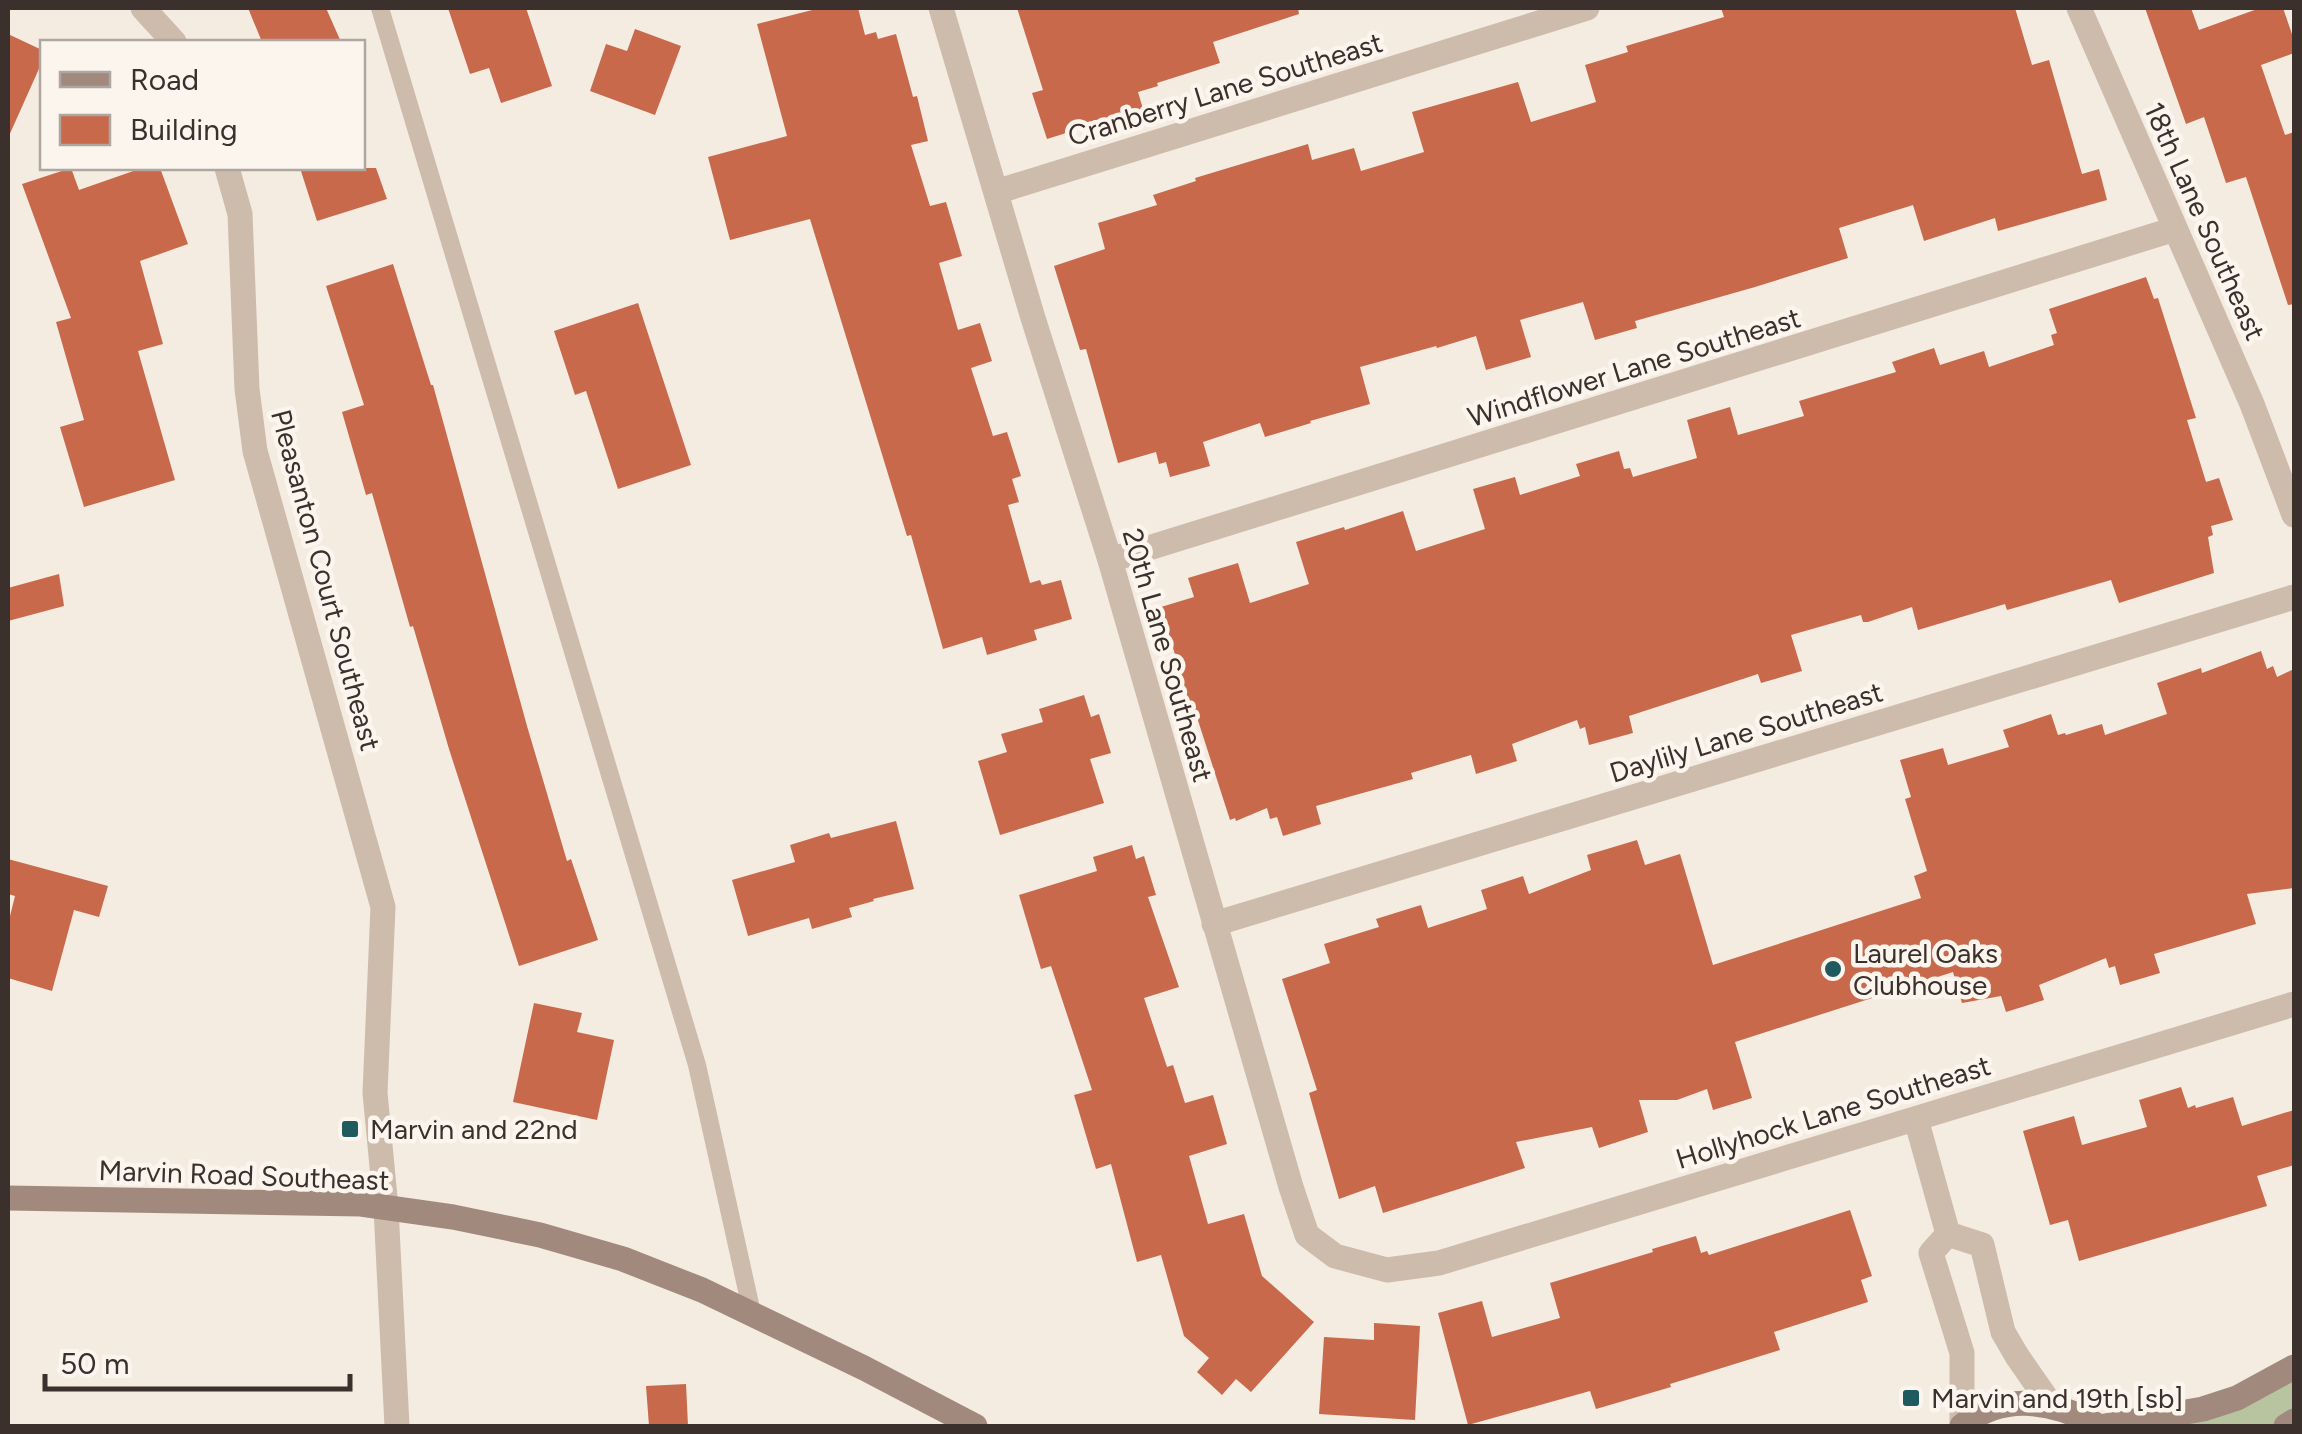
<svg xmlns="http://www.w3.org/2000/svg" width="2302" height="1434" viewBox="0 0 2302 1434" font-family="Figtree,sans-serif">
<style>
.green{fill:#b8c4a0}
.building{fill:#c8694b}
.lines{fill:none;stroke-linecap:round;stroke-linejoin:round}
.lane{stroke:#cdbbac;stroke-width:18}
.street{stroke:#cdbbac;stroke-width:25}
.secondary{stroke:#a18a7d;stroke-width:25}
.poi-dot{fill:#1f5a5e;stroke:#fbf5ee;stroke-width:4}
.labels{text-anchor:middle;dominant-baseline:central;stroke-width:9;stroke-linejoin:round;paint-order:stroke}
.street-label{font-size:28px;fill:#3b302b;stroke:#fbf5ee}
.poi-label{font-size:28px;fill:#3b302b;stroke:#fbf5ee;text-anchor:start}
</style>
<rect width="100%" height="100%" fill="#f4ebe1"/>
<path class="green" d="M2294,1373V1426H2126Z"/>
<path class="building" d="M248,8H326L341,42H262Z
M448,8H526L552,86L501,103L489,68L470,74Z
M820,8H858L865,35L876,32L878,39L896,34L913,97L917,96L928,141L911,145L930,206L946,202L962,256L939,263L958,330L980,323L992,361L971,368L993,436L1007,432L1021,476L1012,479L1019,502L1008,505L1030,583L1040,580L1042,585L1061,580L1072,619L1034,630L1037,640L987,655L982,637L943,649L911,535L907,536L810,219L730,240L708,157L787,136L757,24Z
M1017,8H1298L1299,14L1213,42L1220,63L1157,83L1158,86L1138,92L1143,109L1047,139L1032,93L1043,90Z
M1721,8H2015L2032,65L2049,60L2082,174L2099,169L2107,200L1998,231L1995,218L1924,241L1913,205L1839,228L1848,258L1755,287L1635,321L1637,328L1595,340L1583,302L1520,320L1531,357L1486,370L1476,336L1437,348L1436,346L1360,367L1370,404L1310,421L1311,423L1265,437L1260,423L1203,442L1210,466L1170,477L1166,462L1159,464L1156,452L1118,463L1086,349L1080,350L1054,266L1105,249L1098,223L1157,205L1153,195L1196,181L1195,178L1308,144L1312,160L1354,148L1361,171L1424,152L1412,112L1518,82L1531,122L1596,102L1585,65L1628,52L1626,46L1724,17Z
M2145,8H2191L2199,30L2260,8H2283L2294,40V53L2261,65L2285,135L2294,132V304L2288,305L2246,177L2226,183L2204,117L2186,124Z
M635,29L681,46L655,115L590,91L606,44L627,51Z
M8,34L42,50V62L8,138Z
M71,168L79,190L142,168H160L188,244L140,261L163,344L138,351L175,480L84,507L60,427L84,420L56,322L71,318L22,184Z
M300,168H376L387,199L317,221Z
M393,264L431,385H433L527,726L567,861L571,859L598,940L519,966L449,749L413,626L410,627L372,493L366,495L342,412L364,405L326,286Z
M2146,277L2154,299L2158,298L2196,418L2187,420L2206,482L2219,478L2233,520L2211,526L2213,535L2208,537L2214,573L2119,603L2111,580L2007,610L2005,604L1918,630L1912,607L1868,622H1863L1861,615L1791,635L1802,671L1761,683L1758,674L1629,716L1633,733L1589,745L1585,727L1580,729L1577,720L1512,744L1517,761L1476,774L1471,755L1411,773L1413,779L1316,806L1321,824L1283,836L1277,817L1270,819L1267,808L1236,821L1235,818L1230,820L1194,708L1191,709L1161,607L1194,597L1188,578L1238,563L1250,603L1309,584L1296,542L1344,527L1345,530L1403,511L1416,551L1485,529L1473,489L1515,477L1520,495L1580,476L1576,464L1619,451L1624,469L1630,468L1633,477L1697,458L1687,420L1730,407L1738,435L1804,416L1799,401L1896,372L1892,362L1934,348L1940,365L1984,351L1989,367L2054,345L2051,335L2057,333L2049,309Z
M638,303L691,465L618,489L586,391L575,395L554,331Z
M59,574L64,606L8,621V588Z
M2261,651L2267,669L2273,666L2277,677L2294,669V888L2247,894L2256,924L2154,954L2160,973L2120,985L2115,966L2109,968L2106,958L2039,985L2044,1000L2006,1012L2001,996L1962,1003L1953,972L1735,1042L1752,1098L1713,1110L1707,1089L1677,1100H1639L1648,1132L1599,1148L1592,1127L1516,1142L1525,1168L1383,1213L1375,1186L1339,1199L1309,1093L1317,1090L1282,979L1330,963L1324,944L1379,927L1376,919L1421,905L1428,928L1487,909L1481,890L1523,876L1529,894L1591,870L1587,855L1637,840L1645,865L1680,854L1713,965L1921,898L1914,876L1927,871L1905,799L1911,797L1900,760L1943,748L1948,765L2009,747L2003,730L2051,714L2058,735L2065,733L2066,735L2102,724L2105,735L2167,714L2157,683L2201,668L2202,673Z
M1084,695L1091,717L1099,714L1111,753L1090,759L1104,803L1000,835L978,761L1007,752L1001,734L1043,722L1039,709Z
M896,821L914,889L873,899L874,901L849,908L852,917L812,929L809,918L748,936L732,880L795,862L790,845L829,833L831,838Z
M1132,845L1136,859L1144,856L1156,895L1148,897L1179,987L1144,998L1167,1067L1173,1065L1185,1103L1213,1095L1227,1144L1189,1156L1208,1224L1244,1214L1262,1276L1314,1322L1251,1392L1236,1379L1222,1395L1197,1372L1209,1358L1184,1336L1161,1255L1137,1262L1111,1164L1096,1169L1074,1095L1092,1090L1051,966L1041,969L1019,895L1097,871L1093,857Z
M8,859L108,886L99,917L74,910L52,991L8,978V924L15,896L8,894Z
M534,1003L582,1013L577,1032L614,1040L597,1120L513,1102Z
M2181,1087L2188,1108L2195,1105L2196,1108L2233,1097L2242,1126L2294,1110V1165L2257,1176L2267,1206L2079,1261L2068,1220L2050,1225L2023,1131L2074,1116L2082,1145L2147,1127L2139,1100Z
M1850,1210L1872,1276L1861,1280L1868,1302L1774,1332L1780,1350L1670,1384L1671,1387L1596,1409L1590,1391L1468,1425L1438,1313L1482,1301L1492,1337L1560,1318L1550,1283L1653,1252L1652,1249L1696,1236L1701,1253L1707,1251L1709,1255Z
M1374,1323L1420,1326L1415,1420L1319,1414L1324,1337L1374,1340Z
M686,1384L688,1426H649L646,1386Z"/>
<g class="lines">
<path class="lane" d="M380,8L697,1065L752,1313"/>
<path class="street" d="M143,8L174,42
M941,8L1033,318L1110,560L1291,1187L1307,1235L1335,1256L1387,1270L1439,1263L2294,1004
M2079,8L2252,404L2294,515
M227,168L240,214L247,389L255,451L383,907L375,1093L386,1208L397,1426
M996,192L1587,8
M1110,560L2175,229
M1214,924L2294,597
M1916,1119L1948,1234
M1948,1234L1982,1245L2003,1332L2017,1356L2051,1405
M1948,1234L1931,1253L1962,1353V1426"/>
<path class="secondary" d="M8,1198L361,1204L453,1217L540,1235L623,1259L702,1290L864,1368L975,1426
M1962,1426C2003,1391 2056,1401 2098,1426
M2105,1426L2203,1409L2237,1398L2294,1367
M2286,1426L2294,1421"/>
</g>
<g class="poi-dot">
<circle cx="1833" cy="969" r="10"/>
<rect x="340" y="1119" width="20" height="20" rx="5"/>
<rect x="1901" y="1388" width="20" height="20" rx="5"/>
</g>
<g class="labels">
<g class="street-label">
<text transform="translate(1225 89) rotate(-17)">Cranberry Lane Southeast</text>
<text transform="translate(2205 221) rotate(66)">18th Lane Southeast</text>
<text transform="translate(1634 367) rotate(-17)">Windflower Lane Southeast</text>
<text transform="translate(326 580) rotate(75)">Pleasanton Court Southeast</text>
<text transform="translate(1168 655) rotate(74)">20th Lane Southeast</text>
<text transform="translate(1746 732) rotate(-17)">Daylily Lane Southeast</text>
<text transform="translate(1833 1112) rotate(-17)">Hollyhock Lane Southeast</text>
<text transform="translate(244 1175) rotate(2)">Marvin Road Southeast</text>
</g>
<g class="poi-label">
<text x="1853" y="953">Laurel Oaks<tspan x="1853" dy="32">Clubhouse</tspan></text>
<text x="370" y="1129">Marvin and 22nd</text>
<text x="1931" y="1398">Marvin and 19th [sb]</text>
</g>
</g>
<rect width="2302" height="1434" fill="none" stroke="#3b302b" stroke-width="20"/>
<rect x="40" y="40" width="325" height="130" fill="#fbf5ee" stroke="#aea6a0" stroke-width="2.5"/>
<rect x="60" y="72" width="50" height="15" fill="#a18a7d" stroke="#aea6a0" stroke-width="2.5"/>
<text x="130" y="90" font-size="30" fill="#3b302b">Road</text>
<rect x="60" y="115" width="50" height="30" fill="#c8694b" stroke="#aea6a0" stroke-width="2.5"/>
<text x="130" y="140" font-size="30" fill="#3b302b">Building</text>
<path d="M45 1374v15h305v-15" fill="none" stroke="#3b302b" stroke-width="5"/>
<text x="60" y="1374" font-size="30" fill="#3b302b" stroke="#fbf5ee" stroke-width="8" paint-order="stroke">50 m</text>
</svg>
